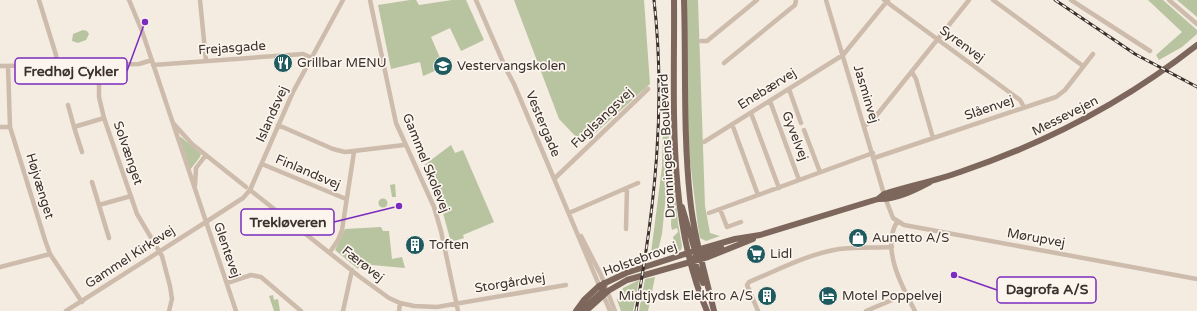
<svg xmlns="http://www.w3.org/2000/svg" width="1197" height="311" viewBox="0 0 1197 311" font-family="'Varela Round',sans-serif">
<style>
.green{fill:#b8c4a0}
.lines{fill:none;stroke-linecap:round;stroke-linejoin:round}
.minor{stroke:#cdbbac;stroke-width:4.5}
.major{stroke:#7d675c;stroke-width:6}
.rail-casing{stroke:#3b302b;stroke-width:3}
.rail{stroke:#fbf5ee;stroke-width:1.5;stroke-dasharray:4.5;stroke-linecap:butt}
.labels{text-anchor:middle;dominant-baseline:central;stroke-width:3.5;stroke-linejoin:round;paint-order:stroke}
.street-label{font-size:13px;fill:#3b302b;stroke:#fbf5ee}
.poi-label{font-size:13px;fill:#3b302b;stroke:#fbf5ee;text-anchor:start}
.leader{fill:none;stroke:#7b2cbf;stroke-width:1.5}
.callout-dot{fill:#7b2cbf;stroke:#fbf5ee;stroke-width:1.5}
.callout{fill:#fbf5ee;stroke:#7b2cbf;stroke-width:1.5}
.callout-label{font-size:14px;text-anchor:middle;font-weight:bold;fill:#3b302b}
</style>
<rect width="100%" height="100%" fill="#f4ebe1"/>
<path class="green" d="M410,0H416L419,5L452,0H466L484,40L461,51L450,28L431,37L444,67L423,76L420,62L391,69L378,5Z
M514,0H644L650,84L583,144L559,119Z
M686,0H698L705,206L710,233L720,236L706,241L700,238L698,227L688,144Z
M1148,0H1163L1197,30V34L1182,47L1159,60L1156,55L1182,32Z
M1177,0H1197V17Z
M83,30L87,31L89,34L86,40L78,43L72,41L73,34Z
M664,94H669V164L662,234L657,255L651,253L662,167Z
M178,137H181L201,154L200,157L190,170Z
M451,145L455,153L463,150L494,222L463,235L464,238L451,242L439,199L423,166Z
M673,169L678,223L682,246L681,250L676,252L673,237L678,232L677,228L672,230L671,225Z
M395,184L396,197H392L390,185Z
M378.5 203a4.5 4.5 0 1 1 9 0a4.5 4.5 0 1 1-9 0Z
M381,227L383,231H389L392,259L402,257L405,268L361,264L358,269L335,250L345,229Z
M655,277L648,311H639L645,279Z
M639,280L633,311H621L617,300L623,288Z
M273,295L274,300L278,299L280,311H274L269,296Z"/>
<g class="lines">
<path class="minor" d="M39,0L56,55L57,65
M129,0L142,31L236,311
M200,0L206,61
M370,0L396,123L434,207L441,231L458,311
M476,0L506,69L514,84L610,311
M826,0L884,194
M884,0L1020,100L1024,107
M993,0L1083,66
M1071,0L1150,51
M1169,0L1197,24
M701,41H707L757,0
M724,63L795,5L796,0
M99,65V97L104,118L137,214L162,256L170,286L172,299L169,311
M153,65L303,54L312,58
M0,66L139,64L152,60
M8,66L10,127L45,240L50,254L82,302
M912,72L916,79L933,138
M789,89L801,123
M770,101L799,180
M68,105L74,127L104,118
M751,113L779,188
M173,123L192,144L246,187
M732,124L758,195
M278,125L333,149L345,152L404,145
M864,126L872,121L969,0
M0,127H10
M74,127L82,152
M804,130L820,172
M704,142L843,55L888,0
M874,158L1056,97L1065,90L1093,54
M262,164L346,199
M554,179L648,89
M92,182L109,238
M195,186L196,168L206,155
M250,190L360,277L389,298L400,303L414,306L437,307L566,285
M886,200L893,218L904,225L1197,279
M99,205L131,196
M720,209L727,227L741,222
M569,213L638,183
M709,213L873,153
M897,222C881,248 902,287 915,311
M626,229L627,188
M581,236L601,275L615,311
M330,252L338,240L342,230L354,152
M0,267L50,254
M227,283L251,275L261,277L301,311
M66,311L209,220L243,198L250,190L293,92L343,0
M343,311L352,270
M399,311L400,303
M758,311L747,285L749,282C778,270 808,254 839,249C857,247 875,248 892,247
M866,311L906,294"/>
<path class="major" d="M674,0C675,100 666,218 707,311
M684,0C686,66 683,132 690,198C694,237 705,273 714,311
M878,199L884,194C909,186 935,181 960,172C1046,143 1126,101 1197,45
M682,207L696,254
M696,256L721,247
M693,258L703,283
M576,311L584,300L599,286L626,273L694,251L735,239L760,235L878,199C895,200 915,190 930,182
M581,311L603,291L604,283
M586,311L608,291L627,280L708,257L753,239"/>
<defs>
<path id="rail" d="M1055,0L1135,54L1197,87
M636,311C655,208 666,105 654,0"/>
</defs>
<use href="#rail" class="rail-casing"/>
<use href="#rail" class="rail"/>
</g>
<defs>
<symbol id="restaurant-disc" viewBox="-11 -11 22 22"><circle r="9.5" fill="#1f5a5e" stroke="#fbf5ee"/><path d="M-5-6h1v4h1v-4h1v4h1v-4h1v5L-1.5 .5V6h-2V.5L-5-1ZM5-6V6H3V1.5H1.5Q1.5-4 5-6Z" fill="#fff"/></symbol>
<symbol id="school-disc" viewBox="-11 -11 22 22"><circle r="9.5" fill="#1f5a5e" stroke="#fbf5ee"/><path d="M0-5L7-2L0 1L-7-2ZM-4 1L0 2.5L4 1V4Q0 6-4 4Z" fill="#fff"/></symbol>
<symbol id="shop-disc" viewBox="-11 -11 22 22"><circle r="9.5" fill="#1f5a5e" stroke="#fbf5ee"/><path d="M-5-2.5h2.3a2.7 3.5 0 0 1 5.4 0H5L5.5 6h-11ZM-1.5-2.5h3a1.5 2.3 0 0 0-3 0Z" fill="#fff"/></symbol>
<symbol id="building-disc" viewBox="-11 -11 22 22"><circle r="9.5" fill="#1f5a5e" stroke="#fbf5ee"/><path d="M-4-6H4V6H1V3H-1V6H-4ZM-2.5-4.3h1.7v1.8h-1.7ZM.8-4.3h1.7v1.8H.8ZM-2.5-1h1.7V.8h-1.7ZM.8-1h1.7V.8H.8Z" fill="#fff"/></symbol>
<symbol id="supermarket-disc" viewBox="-11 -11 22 22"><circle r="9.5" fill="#1f5a5e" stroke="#fbf5ee"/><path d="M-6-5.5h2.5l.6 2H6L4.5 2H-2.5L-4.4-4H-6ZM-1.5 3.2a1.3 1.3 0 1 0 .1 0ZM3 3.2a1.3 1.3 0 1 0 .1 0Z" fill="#fff"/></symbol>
<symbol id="hotel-disc" viewBox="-11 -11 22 22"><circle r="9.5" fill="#1f5a5e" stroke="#fbf5ee"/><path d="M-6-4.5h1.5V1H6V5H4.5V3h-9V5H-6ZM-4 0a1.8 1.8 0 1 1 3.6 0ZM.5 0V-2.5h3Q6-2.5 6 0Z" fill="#fff"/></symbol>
</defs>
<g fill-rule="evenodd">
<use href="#restaurant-disc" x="272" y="52" width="22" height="22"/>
<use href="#school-disc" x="432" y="55" width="22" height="22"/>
<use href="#shop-disc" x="847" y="227" width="22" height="22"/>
<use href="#building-disc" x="404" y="234" width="22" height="22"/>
<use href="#supermarket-disc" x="745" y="243" width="22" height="22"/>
<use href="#building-disc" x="756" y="285" width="22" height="22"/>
<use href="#hotel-disc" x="817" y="285" width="22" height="22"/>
</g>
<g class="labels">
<g class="street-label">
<text transform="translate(962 44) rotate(36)">Syrenvej</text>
<text transform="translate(232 48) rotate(-4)">Frejasgade</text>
<text transform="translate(767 89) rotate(-32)">Enebærvej</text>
<text transform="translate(866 94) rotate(73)">Jasminvej</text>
<text transform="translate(989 108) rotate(-19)">Slåenvej</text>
<text transform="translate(272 114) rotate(-66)">Islandsvej</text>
<text transform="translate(1065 116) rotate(-27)">Messevejen</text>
<text transform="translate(602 118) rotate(-44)">Fuglsangsvej</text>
<text transform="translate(543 124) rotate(67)">Vestergade</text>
<text transform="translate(795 136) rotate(69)">Gyvelvej</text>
<text transform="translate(667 146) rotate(-93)">Dronningens Boulevard</text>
<text transform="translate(128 153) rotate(71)">Solvænget</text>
<text transform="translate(426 163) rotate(68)">Gammel Skolevej</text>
<text transform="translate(308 172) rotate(23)">Finlandsvej</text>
<text transform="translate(40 186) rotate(73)">Højvænget</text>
<text transform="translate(1036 238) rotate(10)">Mørupvej</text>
<text transform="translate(227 250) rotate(71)">Glentevej</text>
<text transform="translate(130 257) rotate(-33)">Gammel Kirkevej</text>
<text transform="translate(640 259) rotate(-20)">Holstebrovej</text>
<text transform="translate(363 264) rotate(38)">Færøvej</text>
<text transform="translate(510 283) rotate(-9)">Storgårdvej</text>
</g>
<g class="poi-label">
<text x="297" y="63">Grillbar MENU</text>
<text x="457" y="66">Vestervangskolen</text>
<text x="872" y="238">Aunetto A/S</text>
<text x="429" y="245">Toften</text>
<text x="770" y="254">Lidl</text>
<text x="753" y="296" text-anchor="end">Midtjydsk Elektro A/S</text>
<text x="842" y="296">Motel Poppelvej</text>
</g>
</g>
<path class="leader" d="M145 22L127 71M399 206L334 222M954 275L997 290"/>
<g class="callout-dot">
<circle cx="145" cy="22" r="4"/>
<circle cx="399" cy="206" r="4"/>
<circle cx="954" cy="275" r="4"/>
</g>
<g class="callout">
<rect x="15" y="58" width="112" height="26" rx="4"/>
<rect x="241" y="209" width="93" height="26" rx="4"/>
<rect x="997" y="277" width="99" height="26" rx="4"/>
</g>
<g class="callout-label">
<text x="71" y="76">Fredhøj Cykler</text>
<text x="288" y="227">Trekløveren</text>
<text x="1047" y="294">Dagrofa A/S</text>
</g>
</svg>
